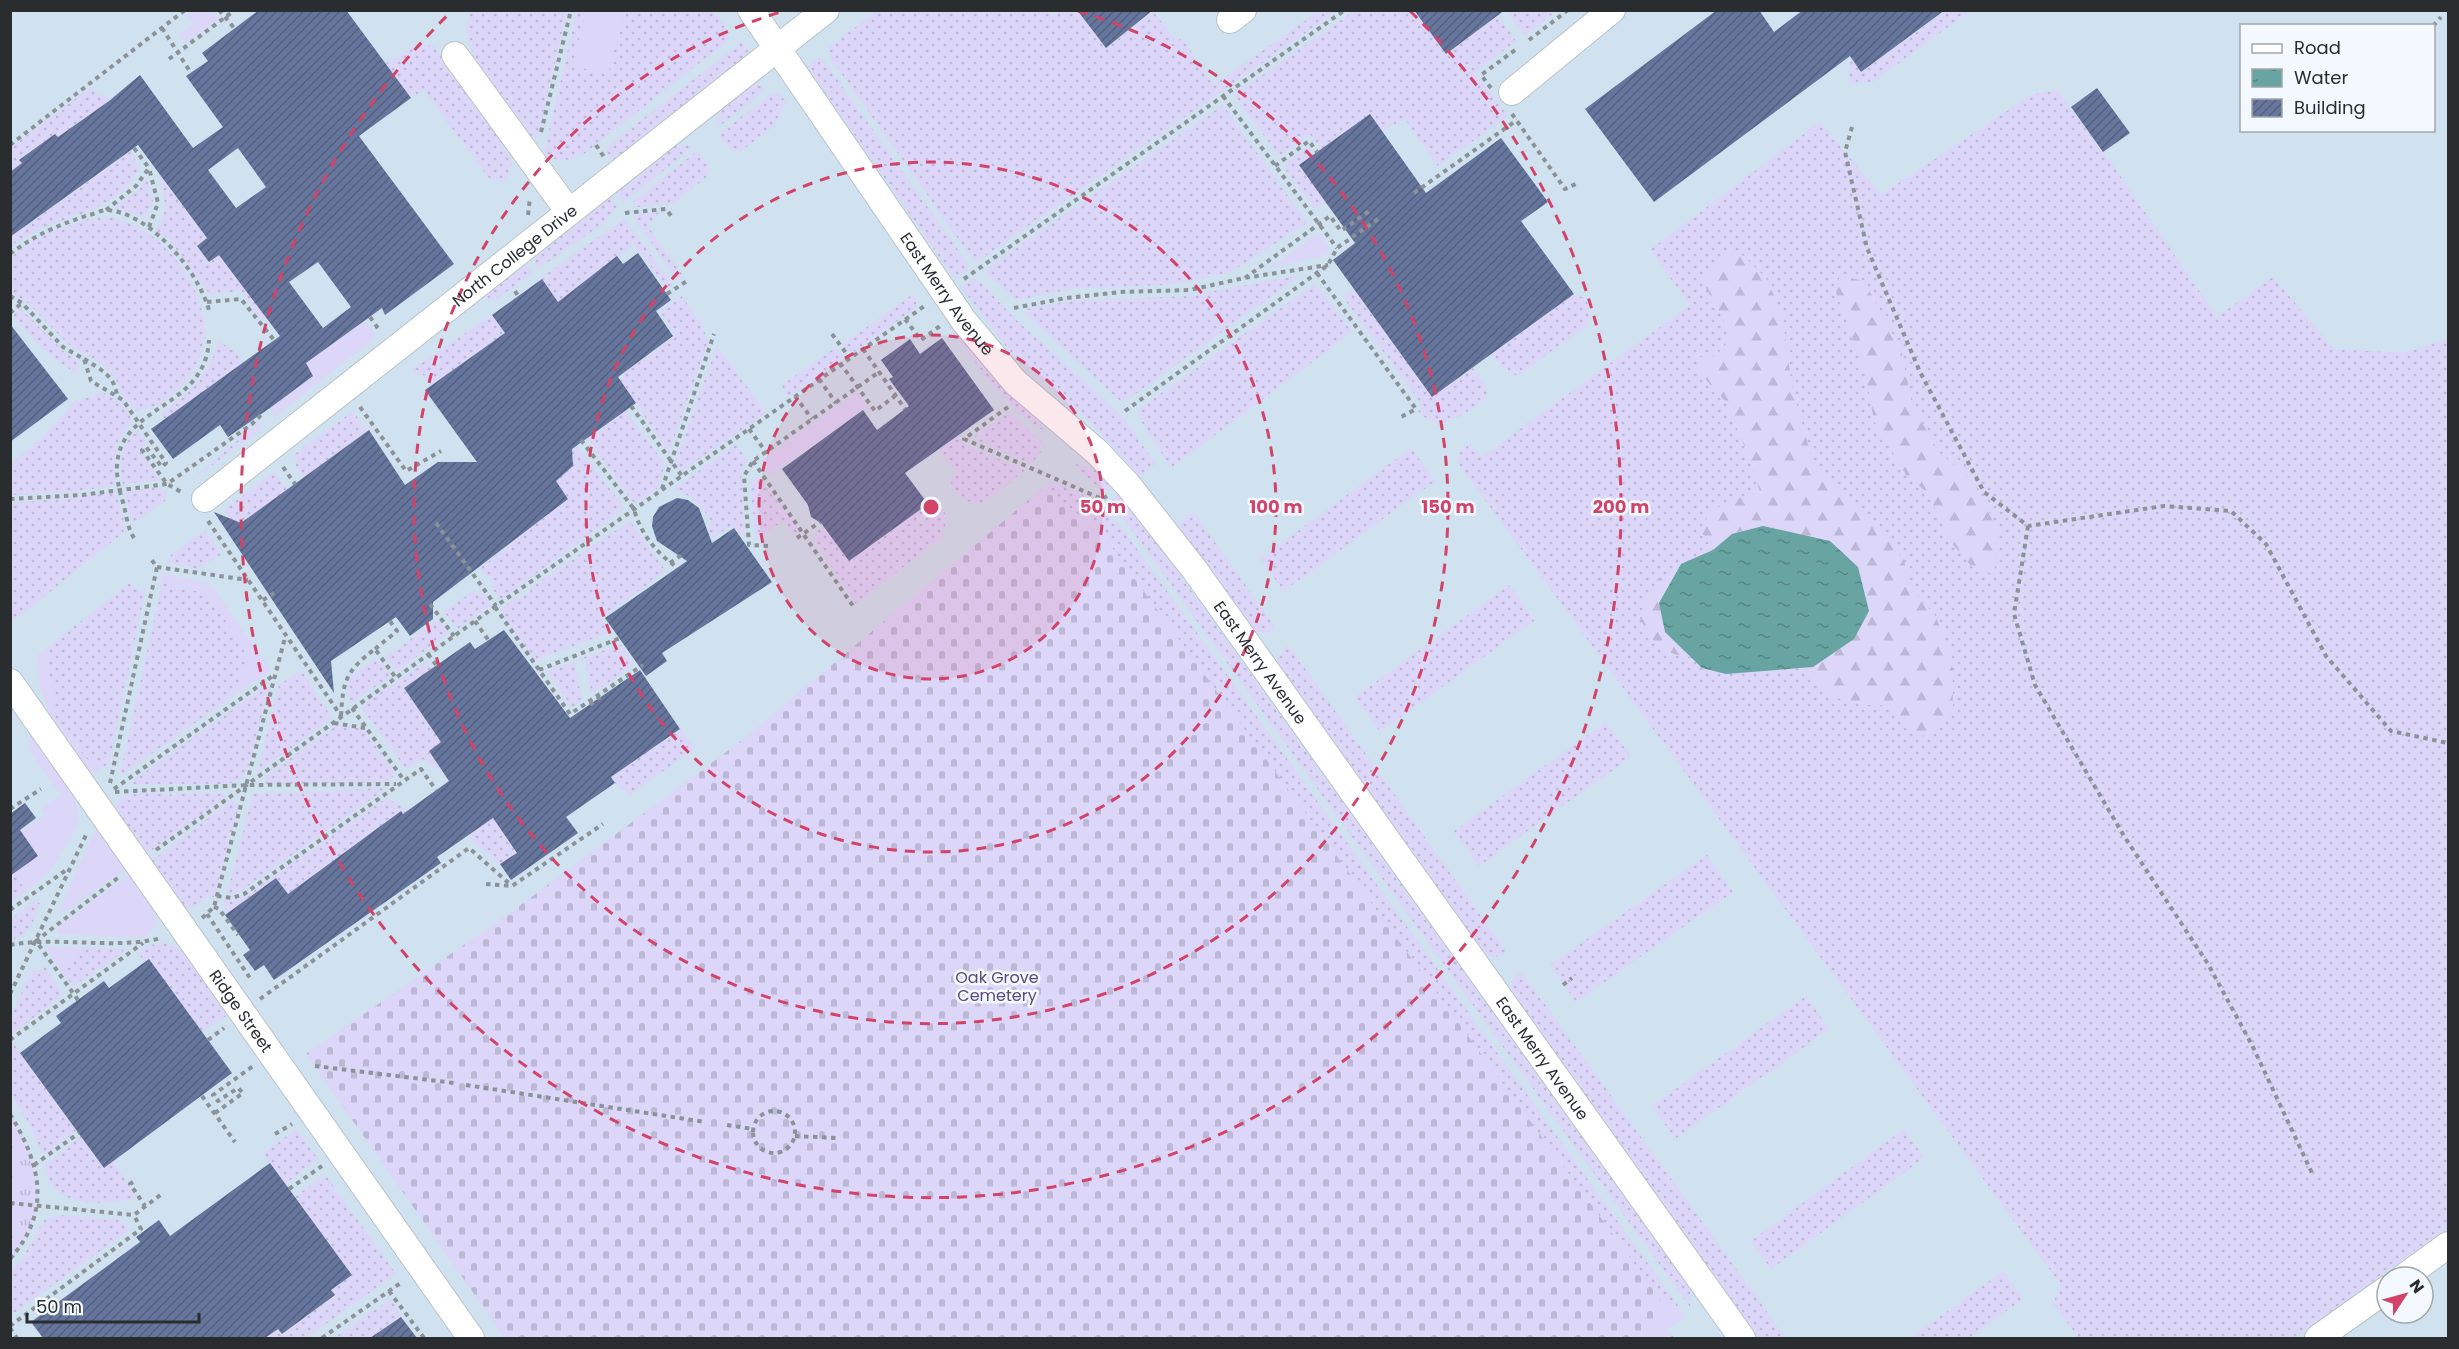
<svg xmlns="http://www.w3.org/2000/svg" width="2459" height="1349" viewBox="0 0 2459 1349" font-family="Poppins,sans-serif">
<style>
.built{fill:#d0e1ef;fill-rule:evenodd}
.grass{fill:url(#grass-dots)}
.forest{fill:url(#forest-firs)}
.cemetery{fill:url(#cemetery-stones)}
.park{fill:url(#park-tufts)}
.garden{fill:#dcd6f9}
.water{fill:url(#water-ripples)}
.building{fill:url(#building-hatch);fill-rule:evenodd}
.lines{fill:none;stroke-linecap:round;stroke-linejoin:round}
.minor-casing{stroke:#b9c3cc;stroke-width:28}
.path{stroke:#8b9298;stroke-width:4;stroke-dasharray:4.5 4.5;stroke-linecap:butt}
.minor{stroke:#fff;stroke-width:26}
.ring{fill:none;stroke:#d34368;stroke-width:3;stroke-dasharray:10 8}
.labels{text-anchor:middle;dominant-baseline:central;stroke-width:5;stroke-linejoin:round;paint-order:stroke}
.street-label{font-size:16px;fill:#292d30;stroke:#f3f9fe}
.park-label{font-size:16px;fill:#584a84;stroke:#f3f9fe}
.centre{fill:#d34368;stroke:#f3f9fe;stroke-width:3}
.ring-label{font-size:18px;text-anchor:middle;font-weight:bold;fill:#d34368;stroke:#f3f9fe;stroke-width:5;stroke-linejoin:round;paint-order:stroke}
</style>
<defs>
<pattern id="grass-dots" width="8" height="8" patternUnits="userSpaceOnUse" patternTransform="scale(1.5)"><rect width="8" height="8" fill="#dcd6f9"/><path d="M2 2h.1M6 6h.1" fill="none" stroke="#bdb8d6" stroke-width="1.8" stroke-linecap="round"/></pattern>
<pattern id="forest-firs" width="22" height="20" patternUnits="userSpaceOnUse" patternTransform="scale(1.5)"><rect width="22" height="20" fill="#dcd6f9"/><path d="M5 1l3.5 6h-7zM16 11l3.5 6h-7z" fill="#bdb8d6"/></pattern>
<pattern id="cemetery-stones" width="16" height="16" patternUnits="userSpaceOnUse" patternTransform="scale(1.5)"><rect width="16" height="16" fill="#dcd6f9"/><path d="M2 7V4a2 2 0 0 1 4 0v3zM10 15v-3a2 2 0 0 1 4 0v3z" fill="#bdb8d6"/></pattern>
<pattern id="park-tufts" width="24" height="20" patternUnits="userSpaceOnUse" patternTransform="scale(1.5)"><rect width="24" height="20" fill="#dcd6f9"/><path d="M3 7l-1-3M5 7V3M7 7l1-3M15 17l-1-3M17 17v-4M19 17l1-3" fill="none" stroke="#bdb8d6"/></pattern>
<pattern id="water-ripples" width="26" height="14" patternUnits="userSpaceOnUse" patternTransform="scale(1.5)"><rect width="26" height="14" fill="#68a4a1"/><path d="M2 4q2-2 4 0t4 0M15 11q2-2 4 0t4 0" fill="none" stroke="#568684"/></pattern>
<pattern id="building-hatch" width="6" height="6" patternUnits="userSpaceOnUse" patternTransform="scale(1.5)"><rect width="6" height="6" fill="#66759c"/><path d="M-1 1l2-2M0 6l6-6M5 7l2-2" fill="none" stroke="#546080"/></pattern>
</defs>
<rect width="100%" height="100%" fill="#e2ecf5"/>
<path class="built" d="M11,11H2448V1338H11ZM2242,26H2434V130H2242ZM2387,1277H2423V1313H2387Z"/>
<path class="grass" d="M878,10H1047L1052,16L1060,11H1077L1107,48L1153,11L1176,41L1182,38L1214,85L1319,11H1337L981,259L974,261L832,60L828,48Z
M1506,10H1556V11L1525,36Z
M471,11H567L538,136L533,139L474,58L466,30Z
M577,11H587L573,65L607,75L624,14L614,11H714L725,26L723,29L730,39L584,154C571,161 555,164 544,152Z
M1354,11H1415L1446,54L1498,16L1516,41L1475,72L1508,116L1438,166L1405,119L1382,131L1321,150L1310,134L1279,156L1234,95Z
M1945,11H1970L1873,82L1848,85L1851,58L1862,72Z
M742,42L750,54L613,161L606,153L608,146Z
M416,45L434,46L506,146L512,164L504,182L489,178L424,90L411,98L385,64Z
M819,58L824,61L968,264V269L954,278L810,71V63Z
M757,82L764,91L717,128L720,112Z
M91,87L99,96L103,93L109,101L58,137L55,134L20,159L22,163L11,172V147Z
M2057,90L2117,171L2217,317L2273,277L2334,349L2403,353L2448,339V1227L2294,1338H2079L2053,1304L2061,1285L1458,463L1459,454L1470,443L1482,457L1690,305L1650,250L1820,122L1881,195L2031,95Z
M771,94H780L787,104H785L773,127L740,152L731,150L719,134Z
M1223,105L1307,223L1229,273L1167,285L1078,288L1017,300L985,273L989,267Z
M685,145L693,147L624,202L617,192L675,146Z
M1307,147L1313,155L1326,201L1315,209L1286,170L1287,162Z
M131,151L139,169C129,193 103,205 80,215L79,213L71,215V218L44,227L11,245L10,237Z
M697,151L709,166L708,176L673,203L638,207L633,202Z
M158,173L207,238L197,246L209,262L219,255L266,317L260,319L241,291L210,295L169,239L155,230C171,211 164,196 158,173Z
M147,179L153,201L145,217L115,208L138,191Z
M609,195L617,206L604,223L539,268L531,256Z
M662,212L647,225L684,277L678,281L633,216Z
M94,217L96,223L99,217C153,214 212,289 204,341C201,357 195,369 185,382C172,398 157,408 136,411L120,393L119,384L104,365L68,344L28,303L11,294V257L38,237L43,242L42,235Z
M624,219L673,285L667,288L634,244L558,302L542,279L545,275Z
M525,262L532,273L495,300H489L485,293Z
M1301,275L1127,400H1119L1025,313L1027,309L1071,301L1187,296Z
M972,279L980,281L1013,317L1120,414L1156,464L1139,476L1093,425L1008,349L961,287Z
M1313,285L1320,289L1352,332L1171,468L1139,418V409Z
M1354,289L1432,397L1473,368L1487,388L1486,398C1465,414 1442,435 1418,412L1423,406L1343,297Z
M913,294L917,299L915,308L853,353L849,352L843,344Z
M1574,294L1584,298L1590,307L1588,325L1517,376L1503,368L1492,354Z
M682,296L704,329L707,344L669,453L621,381L624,373L676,336L660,311Z
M21,309L63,351L79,361L76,373C51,358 31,338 13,315Z
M492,315L505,333L431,386L421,372L416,376L412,370Z
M953,325L1040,420L1044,431C1014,414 970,357 950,328Z
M218,340L239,355L241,364L165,419L161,414C191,390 209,379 218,340Z
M717,346L766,413L682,471L675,462Z
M836,347L843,355L842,359L790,396H786L782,385Z
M99,391C114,396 130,407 132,424C111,439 117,464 114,486L72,492L11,495V464L47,433L76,400L82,402L84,398L93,397Z
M625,410L665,464L658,488L636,503L632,501L586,436Z
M353,411L367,431L304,478L296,466L295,454Z
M1010,412L1043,444L1041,452L1031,464L975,439V436Z
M259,422L260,430L188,483Z
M136,429L148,443L139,450L160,480L123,484C118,465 122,444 136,429Z
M957,436L963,444L1025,470C1000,489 978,523 952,487L951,479L956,473L939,449Z
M736,444L747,461L741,472L745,534L742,536L732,525L713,538L708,531L711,521C701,505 691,495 674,489Z
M576,445L621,503L623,509L501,600L490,586L495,582L479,569L568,499L552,475L567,452Z
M1411,448L1435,481L1284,591L1260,559Z
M1075,464L1093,468L1113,486L1102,492Z
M274,472L287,490L237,526L224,510Z
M756,475L801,531L795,536L784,520L756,540L750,487Z
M1054,482L1095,501L1122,528L1679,1307L1660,1299L1099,530L1043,488Z
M159,487L166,493L165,501L135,522L131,517L124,492Z
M116,493L125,524L123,533L63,581L58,579L59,585L11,622V503Z
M1122,494L1690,1288V1307L1110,500Z
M938,501L947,517L942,537L856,604L813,539L819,530H826L849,561L928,504Z
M1194,513L1274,625L1272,631L1262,633L1251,629L1182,534L1181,523L1188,514Z
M630,521L666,571L601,618L611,632L535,660L501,613L503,607L517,597L519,599L531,591L529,589Z
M205,530L222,554L198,569L167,562L171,555Z
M130,583L136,590L146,588L109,763L101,769L84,757L55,719L54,689L47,673L49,650L47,648L85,618L89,621L88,616Z
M162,583L209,594L243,647L247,663L233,696L120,776Z
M1509,585L1535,620L1380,732L1355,697Z
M473,591L475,594L483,593L491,605L458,629L444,612Z
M438,619L449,633L397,671L386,657Z
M621,645L634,665L592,694L584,657Z
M1286,646H1289L1505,950L1504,954L1495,957L1482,953L1277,671L1278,659Z
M374,660H379L389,674V678L352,702L347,694L349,678Z
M426,662L432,669L404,688L441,742L443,772L423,759L406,769L362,708L364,704Z
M574,662L582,700L572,707L547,671Z
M301,670L332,718L257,773L279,685Z
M263,688L268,690L250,762L243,778L228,784H133L134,780Z
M1606,722L1631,757L1479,866L1454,831Z
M338,725L363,729L396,774L386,782L334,783L331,778L329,783L266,784L265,777L325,733L330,735L329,731Z
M680,729L695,748L630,795L615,783L588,744L630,763Z
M387,788L238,893L227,894L253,794Z
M224,793L226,797L145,855L115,813C117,786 151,794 171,794L173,798L174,794Z
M386,798L409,810L403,814L401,811L288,894L276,878L227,913L223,900H236L246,896Z
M231,801L237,803L238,809L214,897C202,896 195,909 183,909L150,862Z
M493,818L517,853L500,864L473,841L469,835Z
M1707,855L1733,892L1576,1002L1550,965Z
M14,873L26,891L11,902V876Z
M36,900L40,904C34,921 30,934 11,940V919Z
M163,943L190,951L233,1011L202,1032L138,953L148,945Z
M83,947L124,949L121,954L73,986L60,969Z
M45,967L63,995L11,1035V1016L32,970L39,971Z
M1519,972L1523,974L1786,1338H1758L1512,998L1511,983Z
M1806,996L1829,1029L1675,1139L1652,1106Z
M14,1044L76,1131L47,1153L43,1154L29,1123L11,1094L10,1046Z
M296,1129L318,1159L285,1184L263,1154Z
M1904,1129L1924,1158L1771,1269L1751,1241Z
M81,1136L104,1168L113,1161L137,1198C102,1205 50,1210 45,1165Z
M327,1177L396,1274L306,1338H265L278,1329L284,1335L290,1330L286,1324L300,1314L303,1319L311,1314L307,1308L335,1295L331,1290L352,1275L295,1197L320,1178Z
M58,1215L121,1220L131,1229L14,1313L11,1311V1270L21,1261L44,1220Z
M2003,1271L2023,1299L1969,1338H1910Z
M391,1299L401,1317L370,1338H334Z"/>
<path class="forest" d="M1730,252L1744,256L1766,278L1782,313L1792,387L1814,466L1888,540L1904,560L1910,588L1935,615L1952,656L1953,707L1940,728L1924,736L1905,728L1891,705C1848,707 1829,699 1798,668L1813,667L1830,542L1763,526L1732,534L1713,550L1701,531L1710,511L1738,498L1760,493L1752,464L1726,402L1699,372V357L1716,356L1730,339L1723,318L1702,281L1714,264Z
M1841,276L1864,281L1901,350L1912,404L1939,452L1972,480L1997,528L1996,564L1992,574L1971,566L1950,541L1928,493L1906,475L1874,421L1866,377L1834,286Z
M1681,564L1659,603L1665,632L1690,657C1662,655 1650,640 1639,616L1657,580Z"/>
<path class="cemetery" d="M1043,488L1099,530L1660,1299L1667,1329L1674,1338H505L306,1054L510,913L741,741Z"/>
<path class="park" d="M11,1114C41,1164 52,1211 11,1259Z"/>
<path class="garden" d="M192,11H213L219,19L185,43L179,34L194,24L186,14Z
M587,11H614L624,14L608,75L572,65Z
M1318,233L1329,247L1328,254L1268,269Z
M365,321L374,332L375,338L275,417L270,408L313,376L306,363Z
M857,392L868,406L770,475L762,460Z
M161,573L206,583L214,588L271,670L233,696L247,663L243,647L209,594L162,583Z
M47,648L49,650L47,673L54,689L55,719L68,733L69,739L76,743L84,757L101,769L89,775L46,717L50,714L40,688L37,656Z
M29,729L72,787L79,820C66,848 53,873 26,891L14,873L38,855L21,832L45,815L41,809L61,795L30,752Z
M99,828L126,869L63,913L62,904L95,831Z
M130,874C144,892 172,918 145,938L57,934L58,927Z
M49,946L63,949L65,947H83L60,969L47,950Z
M1660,1299L1679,1307L1685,1317L1655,1338H1640L1650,1329Z"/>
<path class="water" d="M1763,526L1830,541L1858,567L1869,611L1854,639L1813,667L1726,674L1702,668L1665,632L1659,603L1681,564L1713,550L1732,534Z"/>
<path class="building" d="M259,10H346L411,98L359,136L454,264L385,315L382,308L306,363L313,376L270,408L228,437L220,425L173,459L151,429L280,336L219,255L209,262L197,246L207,238L138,145L10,237V172L22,163L19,160L55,134L58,137L109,101L140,75L193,148L223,127L186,76L208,61L202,53ZM238,148L266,187L236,208L208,170ZM318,262L351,307L323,328L289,282Z
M1077,10H1153L1106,48Z
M1414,10H1505L1446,54Z
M1717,10H1759L1774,32L1803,10H1945L1861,72L1850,56L1654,202L1585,109Z
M2097,88L2130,133L2103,152L2071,107Z
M1370,114L1426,193L1501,138L1548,202L1521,221L1574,294L1432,397L1333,260L1355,243L1299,165Z
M638,253L671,300L656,311L673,336L618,377L636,403L572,449L573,466L556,481L568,499L433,602V619L410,636L396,617L331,661L334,693L214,512L241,523L369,430L405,485L438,462H477L425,390L505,333L492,315L542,279L558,302L617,256L623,264Z
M10,324L68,399L10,442Z
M942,338L994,410L905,473L928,504L849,561L821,523L811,517L808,505L782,469L863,410L877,430L909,406L889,379L893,377L881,360L910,339L920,354Z
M677,498L688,500L699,508L712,543L734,528L772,582L662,653L667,661L646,676L605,618L687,561L657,541L652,526L653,517L659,507Z
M504,630L570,718L640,670L680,729L611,777L615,783L566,817L578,833L511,880L500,864L517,853L493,818L437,857L441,863L274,980L264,965L255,971L243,955L250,950L225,915L276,878L288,894L401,811L403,814L449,781L429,751L441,742L404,688L470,642L475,649Z
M25,803L36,818L20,830L38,856L10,876V814Z
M149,959L232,1073L104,1168L20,1053L61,1023L56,1016L104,981L109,988Z
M270,1163L352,1275L331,1290L335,1295L282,1334L278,1329L265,1338H43L31,1322L140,1242L136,1237L159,1220L170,1236Z
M401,1317L417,1338H370Z"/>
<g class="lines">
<defs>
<g id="minor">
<path id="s1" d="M751,10L964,321L1015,382L1097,452L1128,485L1194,569L1742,1338"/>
<path d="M1230,20L1243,10"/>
<path d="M455,55L569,212"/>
<path d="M1512,92L1612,10"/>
<path id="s2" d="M205,499L826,10"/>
<path id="s3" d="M10,682L471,1338"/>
<path d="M2404,1277L2448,1245"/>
<path d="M2318,1338L2387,1289"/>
</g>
</defs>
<use href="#minor" class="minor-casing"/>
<path class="path" d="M219,10L235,29
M2433,26L2441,17
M162,28L191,73
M1529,40L1568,10
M169,59L235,10
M1491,88L1481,75L1518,48
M1223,96L1337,248
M1512,114L1565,189L1578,183
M1852,127L1845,152L1867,248L1920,372L1984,492L2028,526L2164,506L2231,511L2266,544L2326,656L2391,731L2448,743
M541,132L571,10
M10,145L185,10
M596,145L604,157
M1275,166L1309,141L1317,152
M1414,193L1517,120
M106,210L136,186L149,168L134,148
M625,213L666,209L672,217
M528,215L530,198
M149,227L158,203L149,168
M10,254C35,235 60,224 89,215C94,214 101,210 107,210C151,213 201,274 210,314
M1317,273L1416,409L1401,417
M1245,278L1330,216L1341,231L1372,209
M964,279L1345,10
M515,291L518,296
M667,294L687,281
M10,296L22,303L63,347L84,359L91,381L123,400L166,463L162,467L146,447L142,450L167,484L183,493
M207,302L241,299L274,340
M1014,308L1066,298L1120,292L1190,290L1244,278L1328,265
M10,313L22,303
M370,317L380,331
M10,318H11
M905,319L921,340L940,326
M832,334L849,357
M863,349L905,409
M84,359C100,369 114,375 117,395
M840,363L875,411L895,396
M819,379L836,403
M795,396L812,419
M631,406L682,476
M360,407L406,471L441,451
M1008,407L964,439L1102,499L1107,496
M1125,411L1328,265L1337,248L1378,219
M749,429L766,452
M581,440L634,509C640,533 657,554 677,567
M753,461L853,606
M283,467L295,484
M662,489L714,334
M10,499L82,495L167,484L252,424L264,412
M208,521L341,716
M436,523L496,606
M2028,526L2014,614L2035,685L2124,836L2208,964L2252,1045L2312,1173
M134,538C127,528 126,511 122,499C92,401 205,420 209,340
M797,538L820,522
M768,546L749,545L744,476L753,461L879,372
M670,563L683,554
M157,567L248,580
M263,600L274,593
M430,604L454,636
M495,607L570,714L643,665
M475,621L489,641
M375,649L397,631L390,621
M428,654L437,666
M539,670L620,638
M590,705L603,695
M352,708L403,779
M341,716C343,680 346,671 375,649L396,678
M334,723L365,728
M110,783L157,567L150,558
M114,789L274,675
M115,792L248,785L396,784
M10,809L41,789
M156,850L496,606L926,305
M486,884L512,886L603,824
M217,896L232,898L244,894L421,769L436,790
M214,907L219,909L238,935
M10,910L69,868
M207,914L250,978
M202,918L214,907L286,634
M10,945C60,936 113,950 162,938
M1563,985L1572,978
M10,994L87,833
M260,999L469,848L512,886
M78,1000L36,941L119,877
M10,1040L143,943
M208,1040L224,1028
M315,1066L454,1083
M466,1085L705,1122
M202,1096L235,1142
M753 1132a21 21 0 1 1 42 0a21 21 0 1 1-42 0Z
M215,1113L243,1093L238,1088L218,1101L213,1095L253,1066
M10,1114C41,1165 52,1211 10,1259
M727,1125L753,1129
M275,1134L292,1124
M795,1136L838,1138
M34,1165L79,1133
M133,1182L130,1184L145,1206
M289,1189L322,1166
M10,1203L134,1215L163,1193
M389,1291L424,1338
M10,1326L141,1229L134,1215
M10,1328L17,1338
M322,1338L402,1282"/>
<use href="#minor" class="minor"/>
</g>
<circle cx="931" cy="507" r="172" fill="#d34368" fill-opacity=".12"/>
<g class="ring">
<circle cx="931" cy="507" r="172"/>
<circle cx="931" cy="507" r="345"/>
<path d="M1078 11A517 517 0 1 1 784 11"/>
<path d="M1410 11A690 690 0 1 1 452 11"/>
</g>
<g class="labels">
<g class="street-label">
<text stroke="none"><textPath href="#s2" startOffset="394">North College Drive</textPath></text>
<text stroke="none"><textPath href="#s1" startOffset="345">East Merry Avenue</textPath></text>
<text stroke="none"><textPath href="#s1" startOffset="831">East Merry Avenue</textPath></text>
<text stroke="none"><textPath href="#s3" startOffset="402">Ridge Street</textPath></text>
<text stroke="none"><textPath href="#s1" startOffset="1317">East Merry Avenue</textPath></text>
</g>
<g class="park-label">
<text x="997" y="977">Oak Grove<tspan x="997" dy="18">Cemetery</tspan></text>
</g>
</g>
<circle cx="931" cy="507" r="9" class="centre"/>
<g class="ring-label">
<text x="1103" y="513">50 m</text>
<text x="1276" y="513">100 m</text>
<text x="1448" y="513">150 m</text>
<text x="1621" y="513">200 m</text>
</g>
<rect width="2459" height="1349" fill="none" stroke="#292d30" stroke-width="24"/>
<rect x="2240" y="24" width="195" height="108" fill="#f3f9fe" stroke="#a2a7ac" stroke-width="1.5"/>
<rect x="2252" y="44" width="30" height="9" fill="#ffffff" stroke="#a2a7ac" stroke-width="1.5"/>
<text x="2294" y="54" font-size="18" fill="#292d30">Road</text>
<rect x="2252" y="69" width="30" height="18" fill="url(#water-ripples)" stroke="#a2a7ac" stroke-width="1.5"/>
<text x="2294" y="84" font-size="18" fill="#292d30">Water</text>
<rect x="2252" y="99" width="30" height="18" fill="url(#building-hatch)" stroke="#a2a7ac" stroke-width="1.5"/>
<text x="2294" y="114" font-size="18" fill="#292d30">Building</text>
<g transform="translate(2405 1295) rotate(54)"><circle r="28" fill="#f3f9fe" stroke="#a2a7ac" stroke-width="1.5"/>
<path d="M0-4.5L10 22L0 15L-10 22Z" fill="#d34368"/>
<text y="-9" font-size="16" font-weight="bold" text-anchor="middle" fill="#292d30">N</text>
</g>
<path d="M27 1313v9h172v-9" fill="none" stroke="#292d30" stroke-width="3"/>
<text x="36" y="1313" font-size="18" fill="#292d30" stroke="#f3f9fe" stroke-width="4.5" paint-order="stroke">50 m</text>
</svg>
